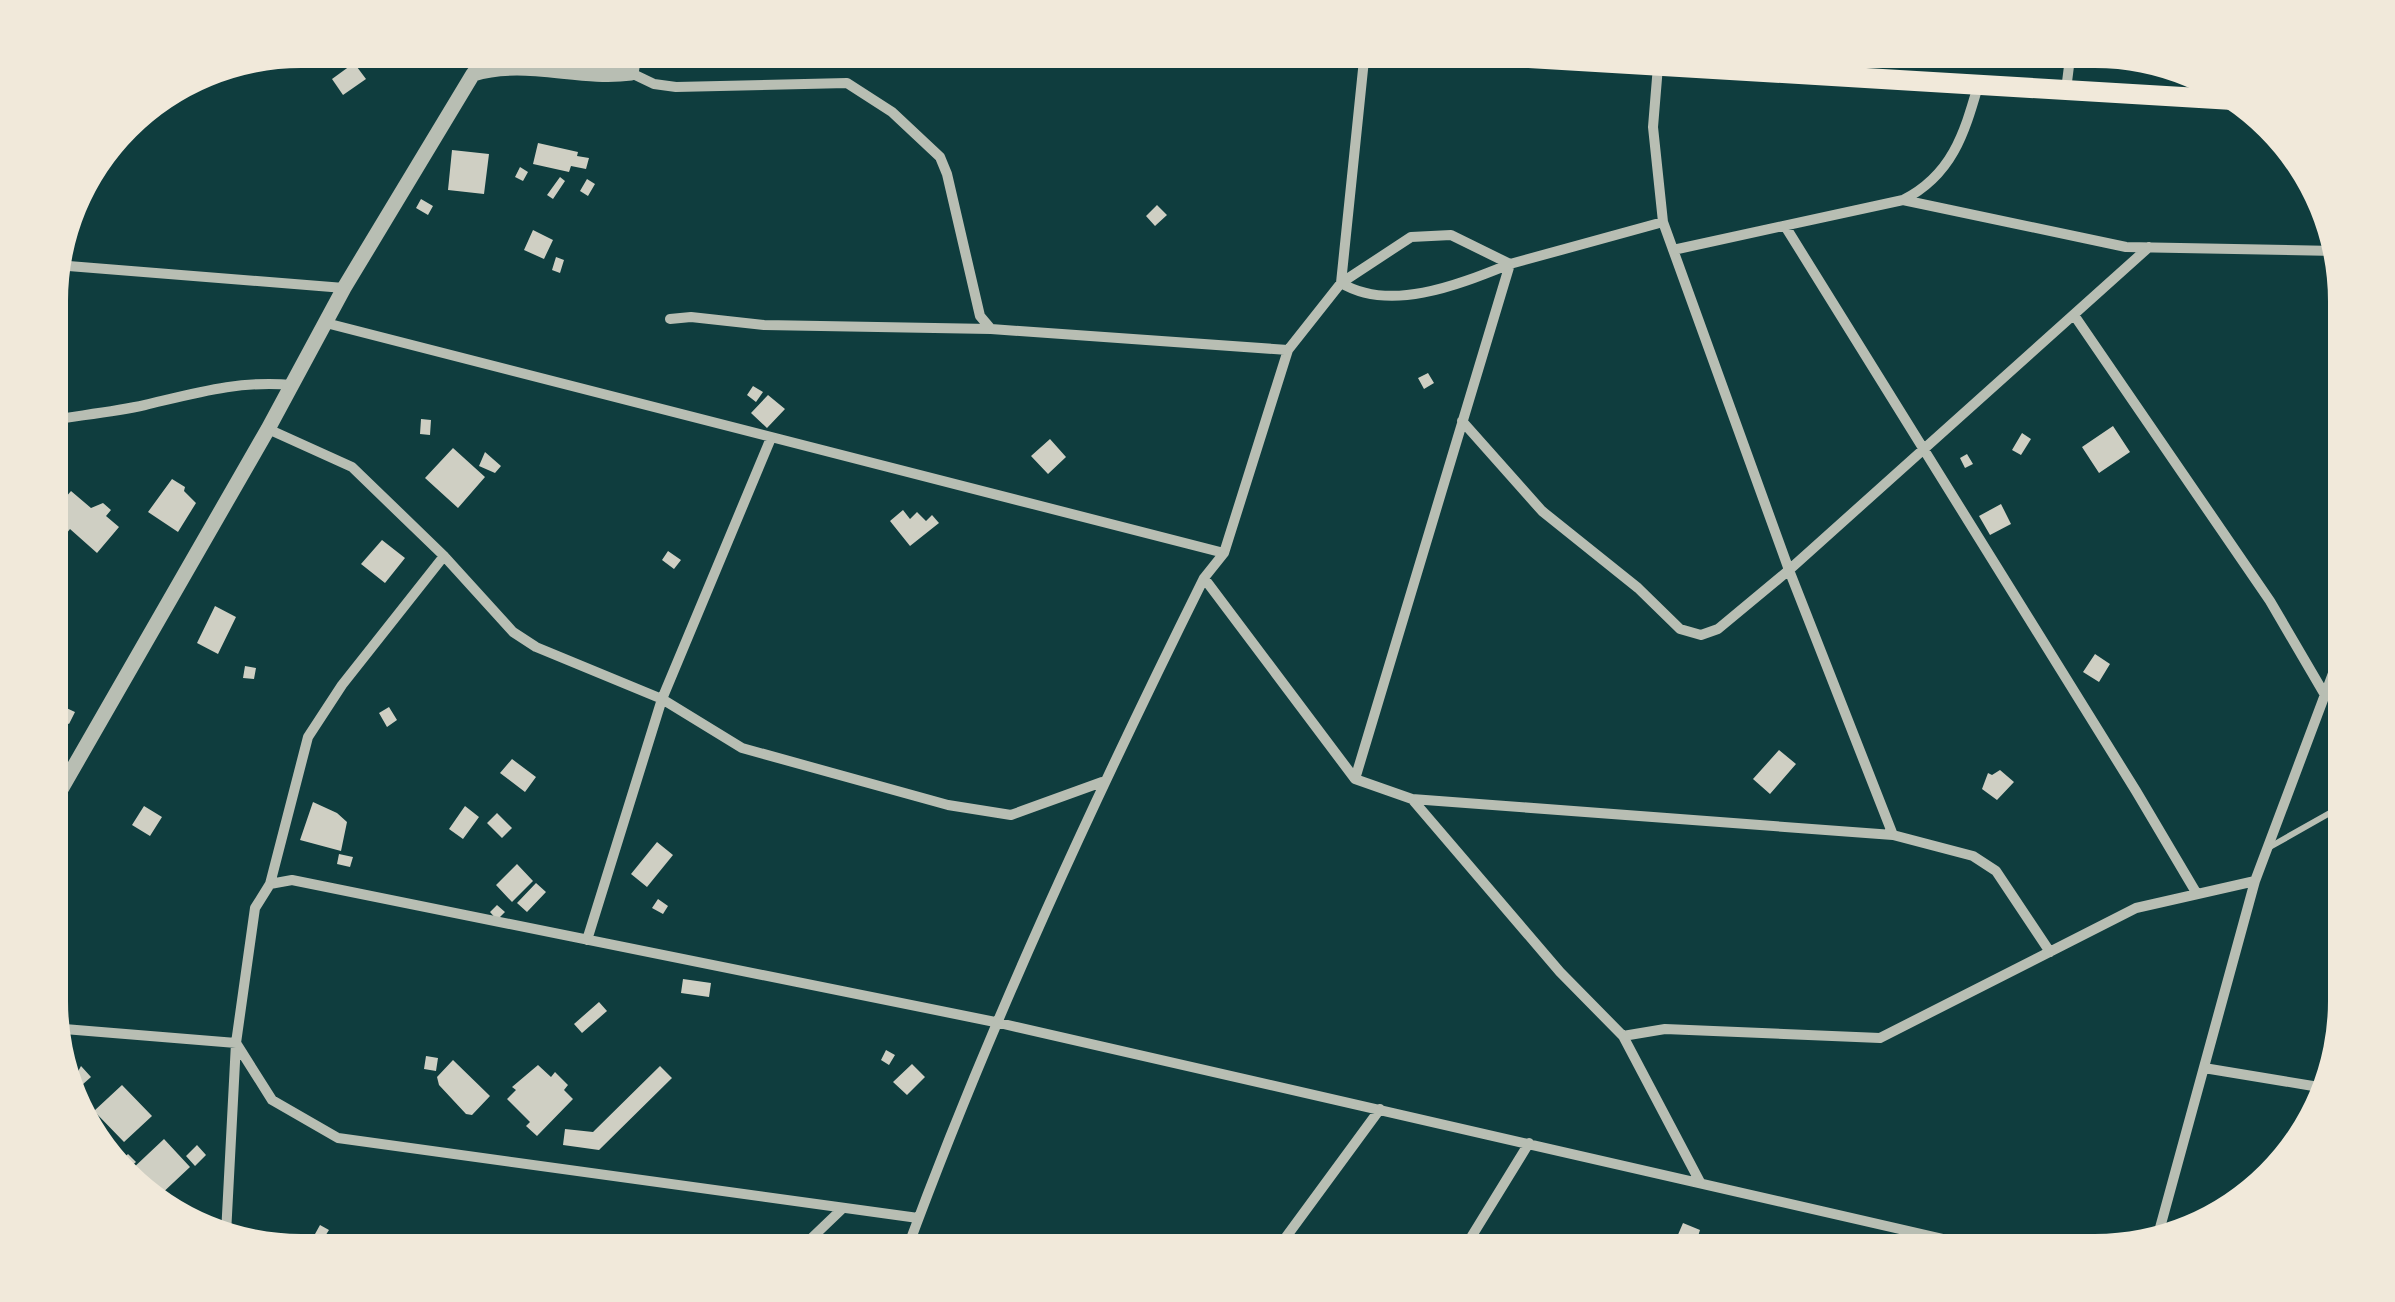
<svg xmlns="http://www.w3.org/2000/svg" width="2395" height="1302" viewBox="0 0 2395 1302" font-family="'Noto Serif',serif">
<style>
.building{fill:#cfcfc3}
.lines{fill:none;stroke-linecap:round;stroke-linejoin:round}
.service{stroke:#b8beb3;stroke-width:6}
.minor{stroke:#b8beb3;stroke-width:10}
.tertiary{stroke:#b8beb3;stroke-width:15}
.trunk{stroke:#f1e9da;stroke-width:20}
</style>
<rect width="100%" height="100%" fill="#0f3d3e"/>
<path class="building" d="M354,63L366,79L343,95L332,79Z
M538,143L578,152L577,156L589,158L586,169L571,166L569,172L533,164Z
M452,150L489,154L484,194L448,190Z
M520,167L528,172L523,181L515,177Z
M560,177L565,181L553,199L547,195Z
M587,179L595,184L588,196L580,191Z
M421,199L433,206L428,215L416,208Z
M1157,205L1167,215L1155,226L1146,216Z
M533,230L553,240L544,259L524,250Z
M556,257L564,260L560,273L552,270Z
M1428,373L1434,383L1424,389L1418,378Z
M753,386L763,392L756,402L747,395Z
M768,395L785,409L767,428L751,413Z
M421,419L431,420L430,435L420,434Z
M2113,426L2130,452L2099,473L2082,447Z
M2022,433L2031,439L2021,455L2012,450Z
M1050,439L1066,457L1048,474L1031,456Z
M453,448L485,477L458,508L425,478Z
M485,452L501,466L495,473L479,466Z
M1967,454L1973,464L1965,468L1960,458Z
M172,479L185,487L184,491L196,503L178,532L148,512Z
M71,491L91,508L103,503L111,510L106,516L119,527L97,553L70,529L66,534L51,521V515Z
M2001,504L2011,524L1990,535L1979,516Z
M903,510L910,519L917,512L926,521L932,515L939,523L910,546L890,521Z
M382,540L405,558L385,583L361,564Z
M668,551L681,560L674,569L662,560Z
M215,606L236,617L218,654L197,643Z
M2095,654L2110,664L2099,682L2083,672Z
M245,666L256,668L254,679L243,678Z
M62,706L75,712L69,724L56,719Z
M389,707L397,720L387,727L379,713Z
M1779,750L1796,764L1770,794L1753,779Z
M512,759L536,777L525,792L500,773Z
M2000,770L2014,782L1997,800L1982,789L1988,773L1992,775Z
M313,802L337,813L347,822L341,851L300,840Z
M144,806L162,817L150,836L132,825Z
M465,806L479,817L463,839L449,829Z
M497,813L512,828L502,838L487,823Z
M657,842L673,855L647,887L631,874Z
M339,854L353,857L350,867L337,864Z
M517,864L533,881L512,902L496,885Z
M536,883L546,892L527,912L517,903Z
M658,899L668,906L663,914L652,908Z
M497,905L505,912L497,920L490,912Z
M683,979L711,983L709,997L681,993Z
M599,1002L607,1011L582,1033L574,1024Z
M886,1050L895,1055L889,1065L881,1060Z
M426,1056L438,1058L436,1071L424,1069Z
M453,1060L490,1096L472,1115L466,1114L439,1085L437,1077Z
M912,1064L925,1077L907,1095L893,1082Z
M538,1065L551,1077L555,1072L568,1085L564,1090L573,1099L537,1136L526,1126L530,1122L507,1099L516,1090L512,1087Z
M81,1066L91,1077L82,1085L75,1077Z
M660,1066L672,1078L599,1150L563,1145L565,1129L593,1132Z
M122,1085L152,1116L124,1142L94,1111Z
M164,1139L190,1167L157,1198L130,1171Z
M197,1145L206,1155L195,1166L186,1156Z
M128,1154L136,1162L128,1169L120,1161Z
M1683,1223L1700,1230L1695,1246L1677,1237Z
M320,1225L329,1230L318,1247L310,1243Z"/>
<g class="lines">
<path class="service" d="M2268,848L2344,805"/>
<path class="minor" d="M1365,50L1341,283C1391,313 1460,284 1510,264
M1658,66L1653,127L1663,222L1789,570L1893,835
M631,73L654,84L676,87L847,83L892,112L940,157L947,174L980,316L991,329L1288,350
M2066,90L2071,50
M1903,200L2126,247L2336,251
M1785,226L2136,791L2197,894
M1673,250L1903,200C1952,175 1964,134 1978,86
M56,265L344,288
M2074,315L2270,601L2325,695
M670,319L691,317L764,325L991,329
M326,323L1224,553
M51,420C82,415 114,412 145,405C196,393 240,380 292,385
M1462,421L1542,511L1638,588L1680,629L1701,635L1718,629L1789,570L2149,247
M268,429L352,467L444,556L513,632L536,647L662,699L742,748L948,805L1011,815L1102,782
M1204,578L1355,779L1412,799L1893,835L1973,856L1996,871L2050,952
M1355,779L1510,264L1663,222
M1412,799L1560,972L1623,1036L1700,1182
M270,884L308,737L342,685L444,556
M587,940L662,699L771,438
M52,1028L236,1043L272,1100L338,1138L918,1218
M1623,1036L1665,1029L1880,1038L2136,908L2255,881
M2204,1068L2325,1088
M226,1234L236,1043L255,908L270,884L292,880L995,1022L2000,1252
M2158,1235L2255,881L2344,644
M797,1252L843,1208
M906,1252C991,1021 1095,798 1204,578L1224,553L1288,350L1341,283L1411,237L1451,235L1510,264
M1275,1252L1380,1109
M1462,1252L1529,1143"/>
<path class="tertiary" d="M52,805L268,429L344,288L473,74C524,58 579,80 631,73L635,50"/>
<path class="trunk" d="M1396,50L2233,100"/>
</g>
<path d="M0 0H2395V1302H0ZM301 68H2095A233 233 0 0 1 2328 301V1001A233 233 0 0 1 2095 1234H301A233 233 0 0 1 68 1001V301A233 233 0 0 1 301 68Z" fill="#f1e9da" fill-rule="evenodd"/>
</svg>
